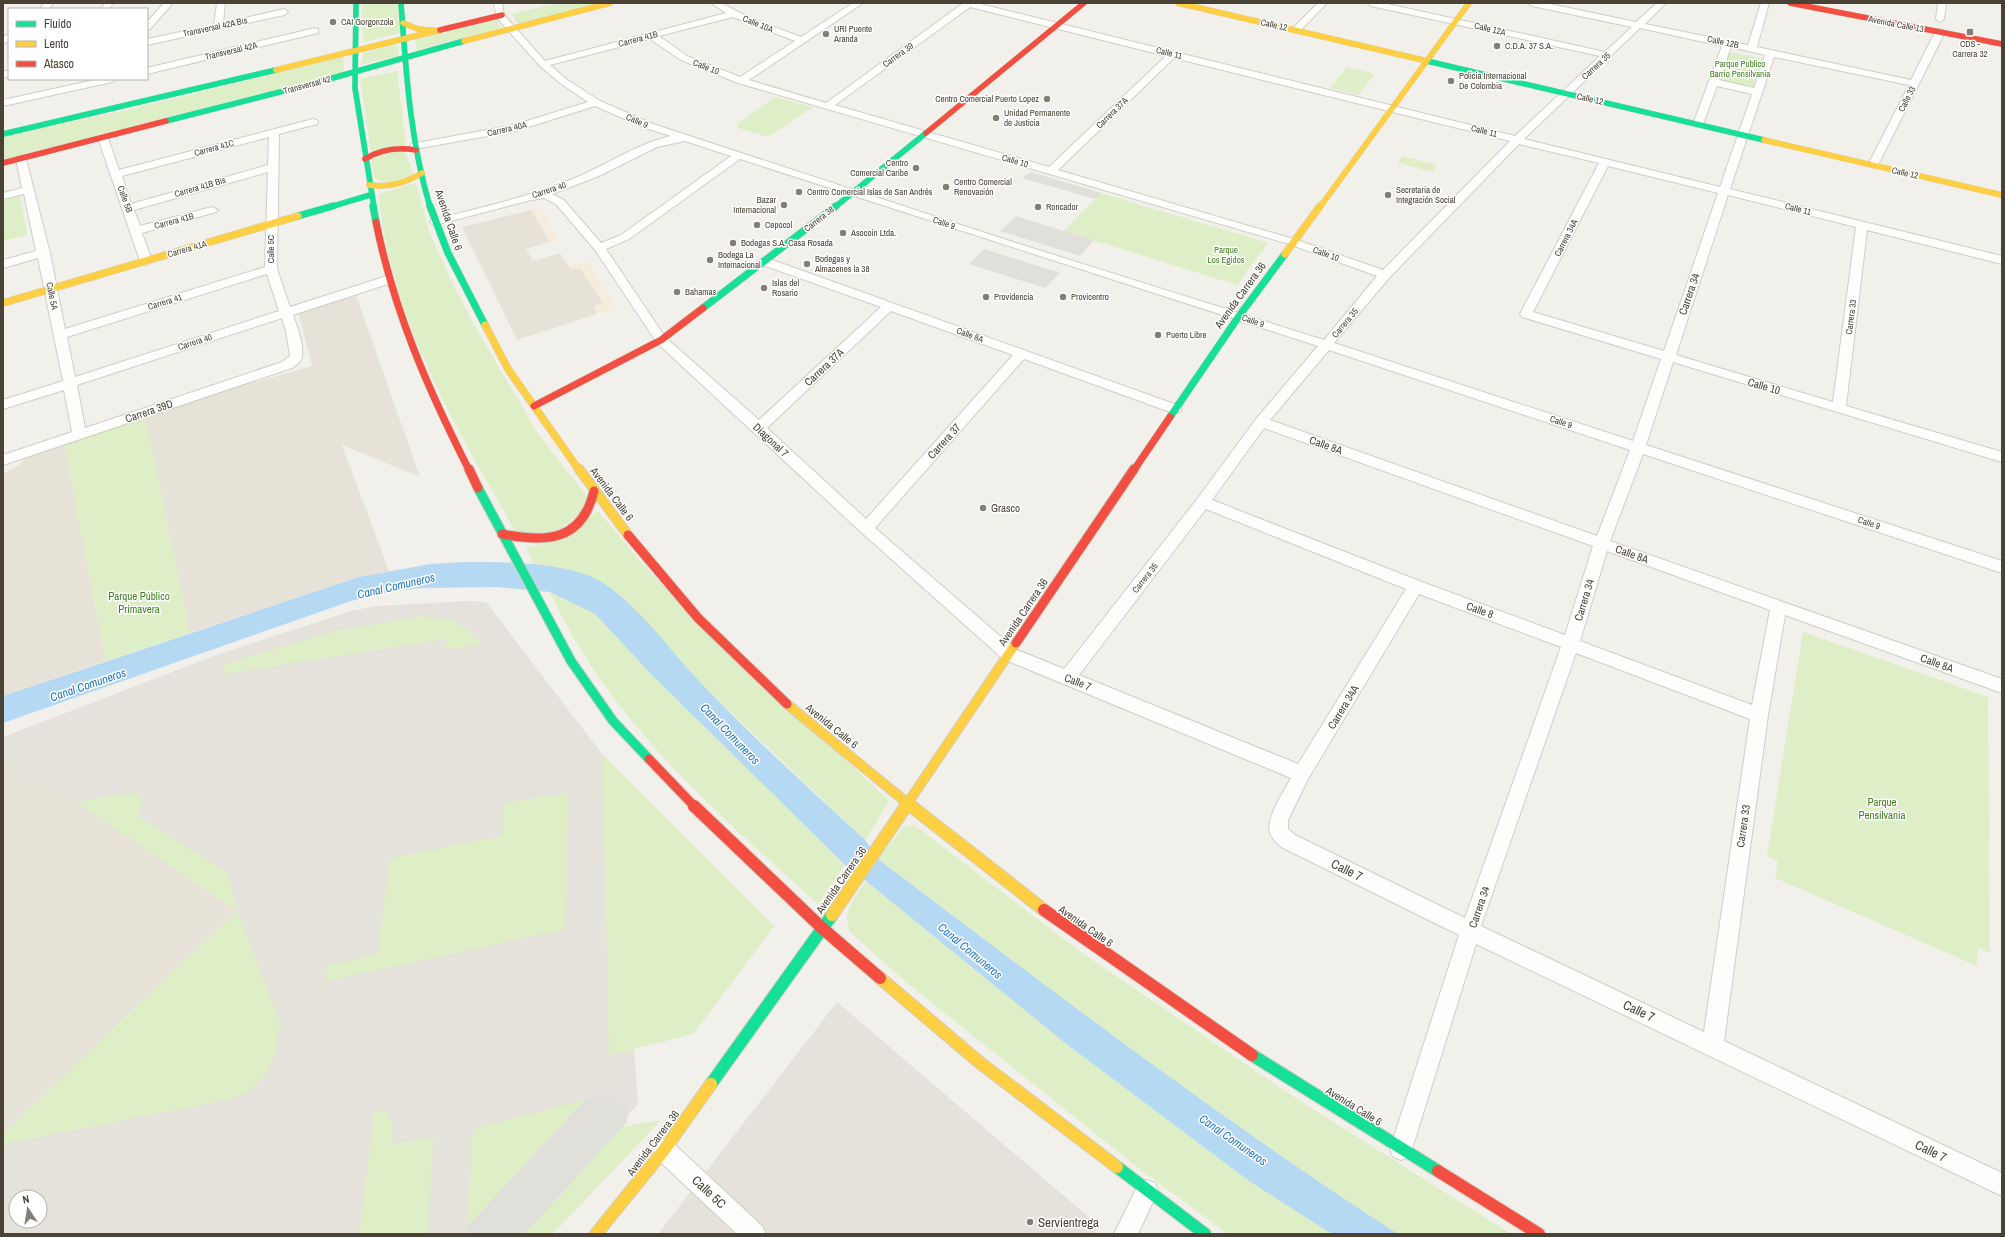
<svg xmlns="http://www.w3.org/2000/svg" width="2005" height="1237" viewBox="0 0 2005 1237" font-family="'Archivo Narrow',sans-serif">
<style>
.residential{fill:#e6e2d7}
.commercial{fill:#f6ecdc}
.industrial{fill:#e5e1db;fill-rule:evenodd}
.green{fill:#deeec7}
.parking{fill:#e1dfda}
.water{fill:#b6d9f3}
.lines{fill:none;stroke-linecap:round;stroke-linejoin:round}
.street-casing{stroke:#d0cdc7;stroke-width:2}
.fast-far3-casing{stroke:#d2cdc0;stroke-width:6}
.fast-far2-casing{stroke:#d2cdc0;stroke-width:8}
.fast-far1-casing{stroke:#d2cdc0;stroke-width:11}
.fast-casing{stroke:#d2cdc0;stroke-width:14}
.slow-far3-casing{stroke:#d2cdc0;stroke-width:6}
.slow-far2-casing{stroke:#d2cdc0;stroke-width:8}
.slow-far1-casing{stroke:#d2cdc0;stroke-width:11}
.slow-casing{stroke:#d2cdc0;stroke-width:14}
.jam-far3-casing{stroke:#d2cdc0;stroke-width:6}
.jam-far2-casing{stroke:#d2cdc0;stroke-width:8}
.jam-far1-casing{stroke:#d2cdc0;stroke-width:11}
.jam-casing{stroke:#d2cdc0;stroke-width:14}
.street{fill:#fdfdfc;fill-rule:evenodd}
.fast-far3{stroke:#16e098;stroke-width:5.5}
.fast-far2{stroke:#16e098;stroke-width:7}
.fast-far1{stroke:#16e098;stroke-width:9}
.fast{stroke:#16e098;stroke-width:12}
.slow-far3{stroke:#ffcf43;stroke-width:5.5}
.slow-far2{stroke:#ffcf43;stroke-width:7}
.slow-far1{stroke:#ffcf43;stroke-width:9}
.slow{stroke:#ffcf43;stroke-width:12}
.jam-far3{stroke:#f24e42;stroke-width:5.5}
.jam-far2{stroke:#f24e42;stroke-width:7}
.jam-far1{stroke:#f24e42;stroke-width:9}
.jam{stroke:#f24e42;stroke-width:12}
.poi-dot{fill:#847f74;stroke:#fff;stroke-width:1.5}
.labels{text-anchor:middle;dominant-baseline:central;stroke-width:3;stroke-linejoin:round;paint-order:stroke}
.far-poi-label{font-size:9px;fill:#494235;stroke:#fff;text-anchor:start}
.far-street-label{font-size:9px;fill:#494235;stroke:#fff}
.far-park-label{font-size:9px;fill:#428122;stroke:#fff}
.street-label{font-size:11px;fill:#494235;stroke:#fff}
.poi-label{font-size:11px;fill:#494235;stroke:#fff;text-anchor:start}
.park-label{font-size:11px;fill:#428122;stroke:#fff}
.water-label{font-size:12px;font-style:italic;fill:#2378c0;stroke:#fff}
.near-street-label{font-size:13px;fill:#494235;stroke:#fff}
.near-poi-label{font-size:13px;fill:#494235;stroke:#fff;text-anchor:start}
</style>
<rect width="100%" height="100%" fill="#f2f0ea"/>
<path class="residential" d="M531,210L550,242L526,249L533,261L560,253L571,270L580,268L603,303L594,306L597,314L517,340L462,227Z
M356,295L420,477L342,445L389,571L359,577L190,633L145,417L227,390L312,366L298,311Z
M64,444L106,661L3,696V474L21,464L23,460Z
M3,756L237,911L3,1134Z"/>
<path class="commercial" d="M539,208L559,240L550,242L531,210Z
M588,261L616,308L597,314L594,306L603,303L580,268L571,270L568,266Z"/>
<path class="industrial" d="M470,601L486,602L602,754L774,926L693,1034L634,1049L638,1104L524,1234H3V1134L237,911L3,757V737L219,654L351,611L377,606ZM16,1197H40V1221H16Z
M837,1002L1098,1225L1094,1234H658Z"/>
<path class="green" d="M361,3H397L400,33L363,42Z
M558,3H601L518,24L512,14Z
M496,18L500,28L417,50L415,39Z
M393,45L398,46L399,56L362,64L363,53Z
M1729,52L1761,58L1753,87L1720,81Z
M343,57L344,72L3,160V136L127,110Z
M1347,67L1375,74L1358,95L1330,88Z
M397,71L406,145L371,152L360,79Z
M775,97L813,107L768,137L738,128V123Z
M402,151L406,154L414,176C401,181 386,187 374,177L371,158L377,153Z
M1402,156L1437,165L1433,172L1398,163Z
M416,183L430,234L452,282L478,332L537,432L587,497L588,508L555,532H516C458,432 387,312 379,194Z
M1101,193L1268,243L1237,285L1064,231Z
M20,195L27,235L3,241V200Z
M145,417L190,633L106,661L64,444Z
M598,511L652,575L889,801L865,840L699,682L625,599L595,579L567,569L534,565L526,548L554,541Z
M550,592L595,614L650,673L845,865L818,904C715,811 609,721 550,592Z
M421,616C452,618 461,622 482,644L445,650L447,639L222,674L225,664L333,632Z
M1803,632L1988,697L1990,953L1978,947L1977,966L1775,878L1778,862L1767,856Z
M602,754L774,926L693,1034L609,1055Z
M135,792L143,799L138,816L228,873L237,911L280,1023L275,1054L270,1066L259,1082L247,1093L226,1100L3,1144V1134L237,911L76,802Z
M567,793L566,929L326,981L327,965L377,955L390,858L502,836L505,803Z
M914,825L1082,953L1300,1101L1511,1234H1398L1326,1188L1134,1052L878,859L904,827Z
M866,881L1065,1043L1249,1181L1332,1234H1228L1142,1171L907,983L850,932C841,911 855,898 866,881Z
M586,1099L467,1227L473,1129Z
M385,1110L393,1122L392,1144L434,1138L427,1234H359L374,1113Z
M661,1120L553,1234H525L622,1127Z"/>
<path class="parking" d="M1031,172L1101,193L1095,199L1022,178Z
M1016,216L1064,231L1094,240L1080,256L1000,231Z
M984,249L1060,273L1045,288L969,264Z
M607,1094L627,1106V1122L525,1234H467V1227L586,1099Z"/>
<path class="water" d="M465,562C503,562 562,562 596,579C634,599 669,649 699,681C751,736 809,788 865,840L878,859C1049,988 1218,1118 1398,1234H1332L1249,1181L1065,1043L866,881L845,865L650,673L595,614L550,592L496,587L421,588L384,593L351,601L3,723V696L359,577L430,564Z"/>
<g class="lines">
<defs>
<path id="street" d="M44,3H53L49,9H40Z
M105,3H113L109,9H101Z
M164,3H173L150,29L147,30V22Z
M217,3H225L223,23L284,9L288,12L284,15L147,45V39L214,25Z
M494,3H502L504,15L545,61L726,13L711,3H721L750,18L801,37L853,3H863L749,80L826,103L962,4L961,3H976L1515,136L1600,56L1371,6L1367,3H1383L1605,52L1632,27L1532,6L1528,3H1545L1636,22L1657,3H1666L1645,24L1748,45L1761,3H1769L1757,47L1911,80L1935,32L1940,29L1943,30L1945,32L1878,165L1873,168L1868,165L1909,85L1774,57L1730,189L2002,256V264L1867,230L1846,406L2002,452V462L1673,362L1646,445L2002,561V573L1643,454L1610,541L2002,679V693L1785,615L1768,715L1724,1041L2002,1173V1196L1476,944L1412,1149L1409,1157L1401,1160L1393,1157L1390,1149L1459,935L1281,847C1277,843 1271,838 1270,832C1266,817 1284,791 1291,778L1003,659L861,532L657,343L595,250L556,204L544,198L531,200L436,225L432,224L430,222L432,220C478,208 526,198 570,180C604,167 635,144 671,136L645,128L595,106L516,131L415,149L411,148L410,146L411,144L514,125L588,102L560,83L540,66L497,18ZM970,7L1166,56L1049,167L835,105ZM733,17L795,41L740,77L687,56L659,36ZM1640,28L1722,46L1693,124L1694,126L1698,127L1703,124L1717,86L1752,94L1720,187L1524,139ZM650,39L681,60L738,83L1289,244L1377,276L1324,340L1010,241L653,124L600,101L566,79L550,65ZM1731,47L1765,55L1754,88L1719,80ZM1174,58L1510,141L1383,270L1297,240L1058,170ZM685,141L731,156L621,235L601,243L564,200L552,194L599,176L657,147ZM1519,144L1599,163L1520,314L1522,317L1661,359L1633,441L1334,343L1389,278ZM740,159L1318,346L1256,419L1198,498L1064,669L1015,649L875,528L1024,359L1170,412H1180L1182,409L1180,406L764,257L758,261L760,264L881,307L759,420L665,337L606,249L629,239ZM1608,166L1718,193L1664,351L1533,312ZM1728,195L1856,227L1833,402L1676,355ZM891,311L1013,355L866,519L767,428ZM1329,350L1630,450L1597,536L1270,420ZM1264,428L1593,546L1565,635L1422,582L1212,500ZM1206,509L1406,589L1298,764L1079,675ZM1607,551L1770,610L1752,705L1580,641ZM1419,594L1561,647L1465,918L1295,835L1288,829V820L1308,779ZM1576,653L1750,719L1704,1032L1481,926Z
M1318,3H1327L1299,32H1293V28Z
M1938,3H1946L1944,19L1940,22L1936,19Z
M315,28L318,29V33L147,74V68Z
M9,34V41L3,44V37Z
M9,70V76L3,78V72Z
M99,79H117L112,82L3,106V100Z
M313,119L317,120L318,122L317,124L279,134L277,269L290,307L387,276L393,280L391,283L293,315C297,327 304,344 302,356C301,363 296,365 292,368L3,465V455L72,432L64,390L3,409V400L63,381L38,258L3,268V260L36,251L24,194L3,199V193L22,188L16,159L17,157L21,156L26,159L50,253L65,329L265,267L268,172L134,210L140,226L212,207L218,210L216,212L142,233L152,261L146,265L140,261L98,138L99,136H107L108,138L119,170ZM269,137L268,165L131,204L122,176ZM267,274L279,311L75,377L67,337ZM282,318L286,331L290,356L282,362L85,428L77,385Z
M664,1139L672,1142L762,1226L766,1234H737L656,1158L653,1150L656,1142Z
M1147,1180L1155,1183L1158,1191L1138,1234H1114L1139,1183Z"/>
<path id="fast-far3" d="M356,3L355,88L374,207
M401,3C406,72 410,140 430,207
M1427,61L1764,140
M166,121L315,83L464,41
M3,134L276,70
M330,207L370,195
M835,207L926,133"/>
<path id="fast-far2" d="M373,206L376,222
M430,206L448,253L485,325
M298,216L333,206
M703,308L836,206
M1170,417L1239,316L1285,254"/>
<path id="fast-far1" d="M478,488L571,661L613,721L649,759"/>
<path id="fast" d="M1252,1055L1438,1171
M711,1084L832,915
M1117,1167L1205,1234"/>
<path id="slow-far3" d="M1178,3L1427,61
M403,23L418,29L439,31
M464,41L610,3
M276,70L440,30
M1764,140L2002,195
M369,185C389,188 405,183 422,173
M1320,207L1469,3"/>
<path id="slow-far2" d="M1285,254L1320,206
M3,303L298,216
M485,325L508,369L579,470"/>
<path id="slow-far1" d="M579,469L628,535
M787,704L912,807
M905,807L1016,643"/>
<path id="slow" d="M911,806L1044,910
M832,915L906,806
M880,978L979,1062L1117,1167
M596,1234L664,1150L711,1084"/>
<path id="jam-far3" d="M1790,3L2002,44
M440,30L502,15
M926,133L1084,3
M365,159C381,149 397,147 416,150
M3,163L166,121"/>
<path id="jam-far2" d="M376,222C394,312 428,389 469,470
M534,406L661,340L703,308
M1134,470L1170,417"/>
<path id="jam-far1" d="M469,469L478,488
M502,534C547,543 582,541 594,491
M628,535L698,618L787,704
M1016,643L1134,469
M649,759L695,807"/>
<path id="jam" d="M694,806L822,928L880,978
M1044,910L1252,1055
M1438,1171L1539,1234"/>
</defs>
<use href="#street" class="street-casing"/>
<use href="#fast-far3" class="fast-far3-casing"/>
<use href="#fast-far2" class="fast-far2-casing"/>
<use href="#fast-far1" class="fast-far1-casing"/>
<use href="#fast" class="fast-casing"/>
<use href="#slow-far3" class="slow-far3-casing"/>
<use href="#slow-far2" class="slow-far2-casing"/>
<use href="#slow-far1" class="slow-far1-casing"/>
<use href="#slow" class="slow-casing"/>
<use href="#jam-far3" class="jam-far3-casing"/>
<use href="#jam-far2" class="jam-far2-casing"/>
<use href="#jam-far1" class="jam-far1-casing"/>
<use href="#jam" class="jam-casing"/>
<use href="#street" class="street"/>
<use href="#fast-far3" class="fast-far3"/>
<use href="#fast-far2" class="fast-far2"/>
<use href="#fast-far1" class="fast-far1"/>
<use href="#fast" class="fast"/>
<use href="#slow-far3" class="slow-far3"/>
<use href="#slow-far2" class="slow-far2"/>
<use href="#slow-far1" class="slow-far1"/>
<use href="#slow" class="slow"/>
<use href="#jam-far3" class="jam-far3"/>
<use href="#jam-far2" class="jam-far2"/>
<use href="#jam-far1" class="jam-far1"/>
<use href="#jam" class="jam"/>
</g>
<g class="poi-dot">
<circle cx="333" cy="22" r="4"/>
<rect x="1966" y="28" width="8" height="8" rx="2"/>
<circle cx="826" cy="34" r="4"/>
<circle cx="1497" cy="46" r="4"/>
<circle cx="1451" cy="81" r="4"/>
<circle cx="1047" cy="99" r="4"/>
<circle cx="996" cy="118" r="4"/>
<circle cx="916" cy="168" r="4"/>
<circle cx="946" cy="187" r="4"/>
<circle cx="799" cy="192" r="4"/>
<circle cx="1388" cy="195" r="4"/>
<circle cx="784" cy="205" r="4"/>
<circle cx="1038" cy="207" r="4"/>
<circle cx="757" cy="225" r="4"/>
<circle cx="843" cy="233" r="4"/>
<circle cx="733" cy="243" r="4"/>
<circle cx="710" cy="260" r="4"/>
<circle cx="807" cy="264" r="4"/>
<circle cx="764" cy="288" r="4"/>
<circle cx="677" cy="292" r="4"/>
<circle cx="986" cy="297" r="4"/>
<circle cx="1063" cy="297" r="4"/>
<circle cx="1158" cy="335" r="4"/>
<circle cx="983" cy="508" r="4"/>
<circle cx="1030" cy="1222" r="4"/>
</g>
<g class="labels">
<g class="far-poi-label">
<text x="341" y="22">CAI Gorgonzola</text>
<text x="834" y="29">URI Puente<tspan x="834" dy="10">Aranda</tspan></text>
<text x="1970" y="44" text-anchor="middle">CDS -<tspan x="1970" dy="10">Carrera 32</tspan></text>
<text x="1505" y="46">C.D.A. 37 S.A.</text>
<text x="1459" y="76">Policia Internacional<tspan x="1459" dy="10">De Colombia</tspan></text>
<text x="1039" y="99" text-anchor="end">Centro Comercial Puerto Lopez</text>
<text x="1004" y="113">Unidad Permanente<tspan x="1004" dy="10">de Justicia</tspan></text>
<text x="908" y="163" text-anchor="end">Centro<tspan x="908" dy="10">Comercial Caribe</tspan></text>
<text x="954" y="182">Centro Comercial<tspan x="954" dy="10">Renovación</tspan></text>
<text x="1396" y="190">Secretaria de<tspan x="1396" dy="10">Integración Social</tspan></text>
<text x="807" y="192">Centro Comercial Islas de San Andrés</text>
<text x="776" y="200" text-anchor="end">Bazar<tspan x="776" dy="10">Internacional</tspan></text>
<text x="1046" y="207">Roncador</text>
<text x="765" y="225">Cepocol</text>
<text x="851" y="233">Asocoin Ltda.</text>
<text x="741" y="243">Bodegas S.A. Casa Rosada</text>
<text x="718" y="255">Bodega La<tspan x="718" dy="10">Internacional</tspan></text>
<text x="815" y="259">Bodegas y<tspan x="815" dy="10">Almacenes la 38</tspan></text>
<text x="772" y="283">Islas del<tspan x="772" dy="10">Rosario</tspan></text>
<text x="685" y="292">Bahamas</text>
<text x="994" y="297">Providencia</text>
<text x="1071" y="297">Provicentro</text>
<text x="1166" y="335">Puerto Libre</text>
</g>
<g class="far-street-label">
<text transform="translate(758 24) rotate(22)">Calle 10A</text>
<text transform="translate(1896 24) rotate(11)">Avenida Calle 13</text>
<text transform="translate(1274 25) rotate(13)">Calle 12</text>
<text transform="translate(215 27) rotate(-12)">Transversal 42A Bis</text>
<text transform="translate(1490 29) rotate(13)">Calle 12A</text>
<text transform="translate(638 39) rotate(-15)">Carrera 41B</text>
<text transform="translate(1723 42) rotate(12)">Calle 12B</text>
<text transform="translate(231 51) rotate(-13)">Transversal 42A</text>
<text transform="translate(1169 53) rotate(14)">Calle 11</text>
<text transform="translate(898 55) rotate(-36)">Carrera 39</text>
<text transform="translate(1596 66) rotate(-43)">Carrera 35</text>
<text transform="translate(706 67) rotate(22)">Calle 10</text>
<text transform="translate(307 85) rotate(-15)">Transversal 42</text>
<text transform="translate(1590 99) rotate(13)">Calle 12</text>
<text transform="translate(1907 99) rotate(-63)">Calle 33</text>
<text transform="translate(1112 113) rotate(-44)">Carrera 37A</text>
<text transform="translate(637 121) rotate(23)">Calle 9</text>
<text transform="translate(507 129) rotate(-13)">Carrera 40A</text>
<text transform="translate(1484 131) rotate(14)">Calle 11</text>
<text transform="translate(214 148) rotate(-15)">Carrera 41C</text>
<text transform="translate(1015 161) rotate(16)">Calle 10</text>
<text transform="translate(1905 173) rotate(13)">Calle 12</text>
<text transform="translate(200 187) rotate(-16)">Carrera 41B Bis</text>
<text transform="translate(549 190) rotate(-18)">Carrera 40</text>
<text transform="translate(125 199) rotate(70)">Calle 5B</text>
<text transform="translate(1798 209) rotate(14)">Calle 11</text>
<text transform="translate(819 219) rotate(-38)">Carrera 38</text>
<text transform="translate(174 221) rotate(-15)">Carrera 41B</text>
<text transform="translate(944 223) rotate(18)">Calle 9</text>
<text transform="translate(1566 238) rotate(-63)">Carrera 34A</text>
<text transform="translate(187 249) rotate(-16)">Carrera 41A</text>
<text transform="translate(271 249) rotate(-90)">Calle 5C</text>
<text transform="translate(1326 254) rotate(20)">Calle 10</text>
<text transform="translate(52 296) rotate(78)">Calle 5A</text>
<text transform="translate(165 302) rotate(-17)">Carrera 41</text>
<text transform="translate(1851 317) rotate(-83)">Carrera 33</text>
<text transform="translate(1253 321) rotate(19)">Calle 9</text>
<text transform="translate(1345 323) rotate(-50)">Carrera 35</text>
<text transform="translate(970 335) rotate(20)">Calle 8A</text>
<text transform="translate(195 342) rotate(-18)">Carrera 40</text>
<text transform="translate(1561 422) rotate(18)">Calle 9</text>
<text transform="translate(1869 523) rotate(18)">Calle 9</text>
<text transform="translate(1145 578) rotate(-52)">Carrera 35</text>
</g>
<g class="far-park-label">
<text x="1740" y="64">Parque Publico<tspan x="1740" dy="10">Barrio Pensilvania</tspan></text>
<text x="1226" y="250">Parque<tspan x="1226" dy="10">Los Egidos</tspan></text>
</g>
<g class="street-label">
<text transform="translate(449 220) rotate(71)">Avenida Calle 6</text>
<text transform="translate(1689 294) rotate(-71)">Carrera 34</text>
<text transform="translate(1240 295) rotate(-54)">Avenida Carrera 36</text>
<text transform="translate(824 367) rotate(-43)">Carrera 37A</text>
<text transform="translate(1764 386) rotate(16)">Calle 10</text>
<text transform="translate(149 411) rotate(-19)">Carrera 39D</text>
<text transform="translate(771 440) rotate(43)">Diagonal 7</text>
<text transform="translate(944 441) rotate(-48)">Carrera 37</text>
<text transform="translate(1326 445) rotate(20)">Calle 8A</text>
<text transform="translate(612 494) rotate(53)">Avenida Calle 6</text>
<text transform="translate(1632 554) rotate(20)">Calle 8A</text>
<text transform="translate(1584 600) rotate(-73)">Carrera 34</text>
<text transform="translate(1480 610) rotate(20)">Calle 8</text>
<text transform="translate(1023 612) rotate(-56)">Avenida Carrera 36</text>
<text transform="translate(1937 663) rotate(20)">Calle 8A</text>
<text transform="translate(1078 682) rotate(22)">Calle 7</text>
<text transform="translate(1343 707) rotate(-59)">Carrera 34A</text>
<text transform="translate(832 726) rotate(39)">Avenida Calle 6</text>
<text transform="translate(1743 826) rotate(-82)">Carrera 33</text>
<text transform="translate(841 880) rotate(-55)">Avenida Carrera 36</text>
<text transform="translate(1479 907) rotate(-71)">Carrera 34</text>
<text transform="translate(1086 926) rotate(35)">Avenida Calle 6</text>
<text transform="translate(1354 1106) rotate(32)">Avenida Calle 6</text>
<text transform="translate(653 1143) rotate(-53)">Avenida Carrera 36</text>
</g>
<g class="poi-label">
<text x="991" y="508">Grasco</text>
</g>
<g class="park-label">
<text x="139" y="596">Parque Público<tspan x="139" dy="13">Primavera</tspan></text>
<text x="1882" y="802">Parque<tspan x="1882" dy="13">Pensilvania</tspan></text>
</g>
<g class="water-label">
<text transform="translate(396 586) rotate(-13)">Canal Comuneros</text>
<text transform="translate(88 685) rotate(-19)">Canal Comuneros</text>
<text transform="translate(730 734) rotate(46)">Canal Comuneros</text>
<text transform="translate(970 951) rotate(40)">Canal Comuneros</text>
<text transform="translate(1233 1140) rotate(35)">Canal Comuneros</text>
</g>
<g class="near-street-label">
<text transform="translate(1347 870) rotate(26)">Calle 7</text>
<text transform="translate(1639 1011) rotate(25)">Calle 7</text>
<text transform="translate(1931 1151) rotate(26)">Calle 7</text>
<text transform="translate(709 1192) rotate(43)">Calle 5C</text>
</g>
<g class="near-poi-label">
<text x="1038" y="1222">Servientrega</text>
</g>
</g>
<rect width="2005" height="1237" fill="none" stroke="#494235" stroke-width="8"/>
<rect x="8" y="8" width="140" height="72" fill="#ffffff" stroke="#b6b3ae"/>
<rect x="16" y="21" width="20" height="6" fill="#16e098" stroke="#b6b3ae"/>
<text x="44" y="28" font-size="12" fill="#494235">Fluido</text>
<rect x="16" y="41" width="20" height="6" fill="#ffcf43" stroke="#b6b3ae"/>
<text x="44" y="48" font-size="12" fill="#494235">Lento</text>
<rect x="16" y="61" width="20" height="6" fill="#f24e42" stroke="#b6b3ae"/>
<text x="44" y="68" font-size="12" fill="#494235">Atasco</text>
<g transform="translate(28 1209) rotate(348)"><circle r="19" fill="#ffffff" stroke="#b6b3ae"/>
<path d="M0-3L7 15L0 10L-7 15Z" fill="#847f74"/>
<text y="-6" font-size="11" font-weight="bold" text-anchor="middle" fill="#494235">N</text>
</g>
</svg>
